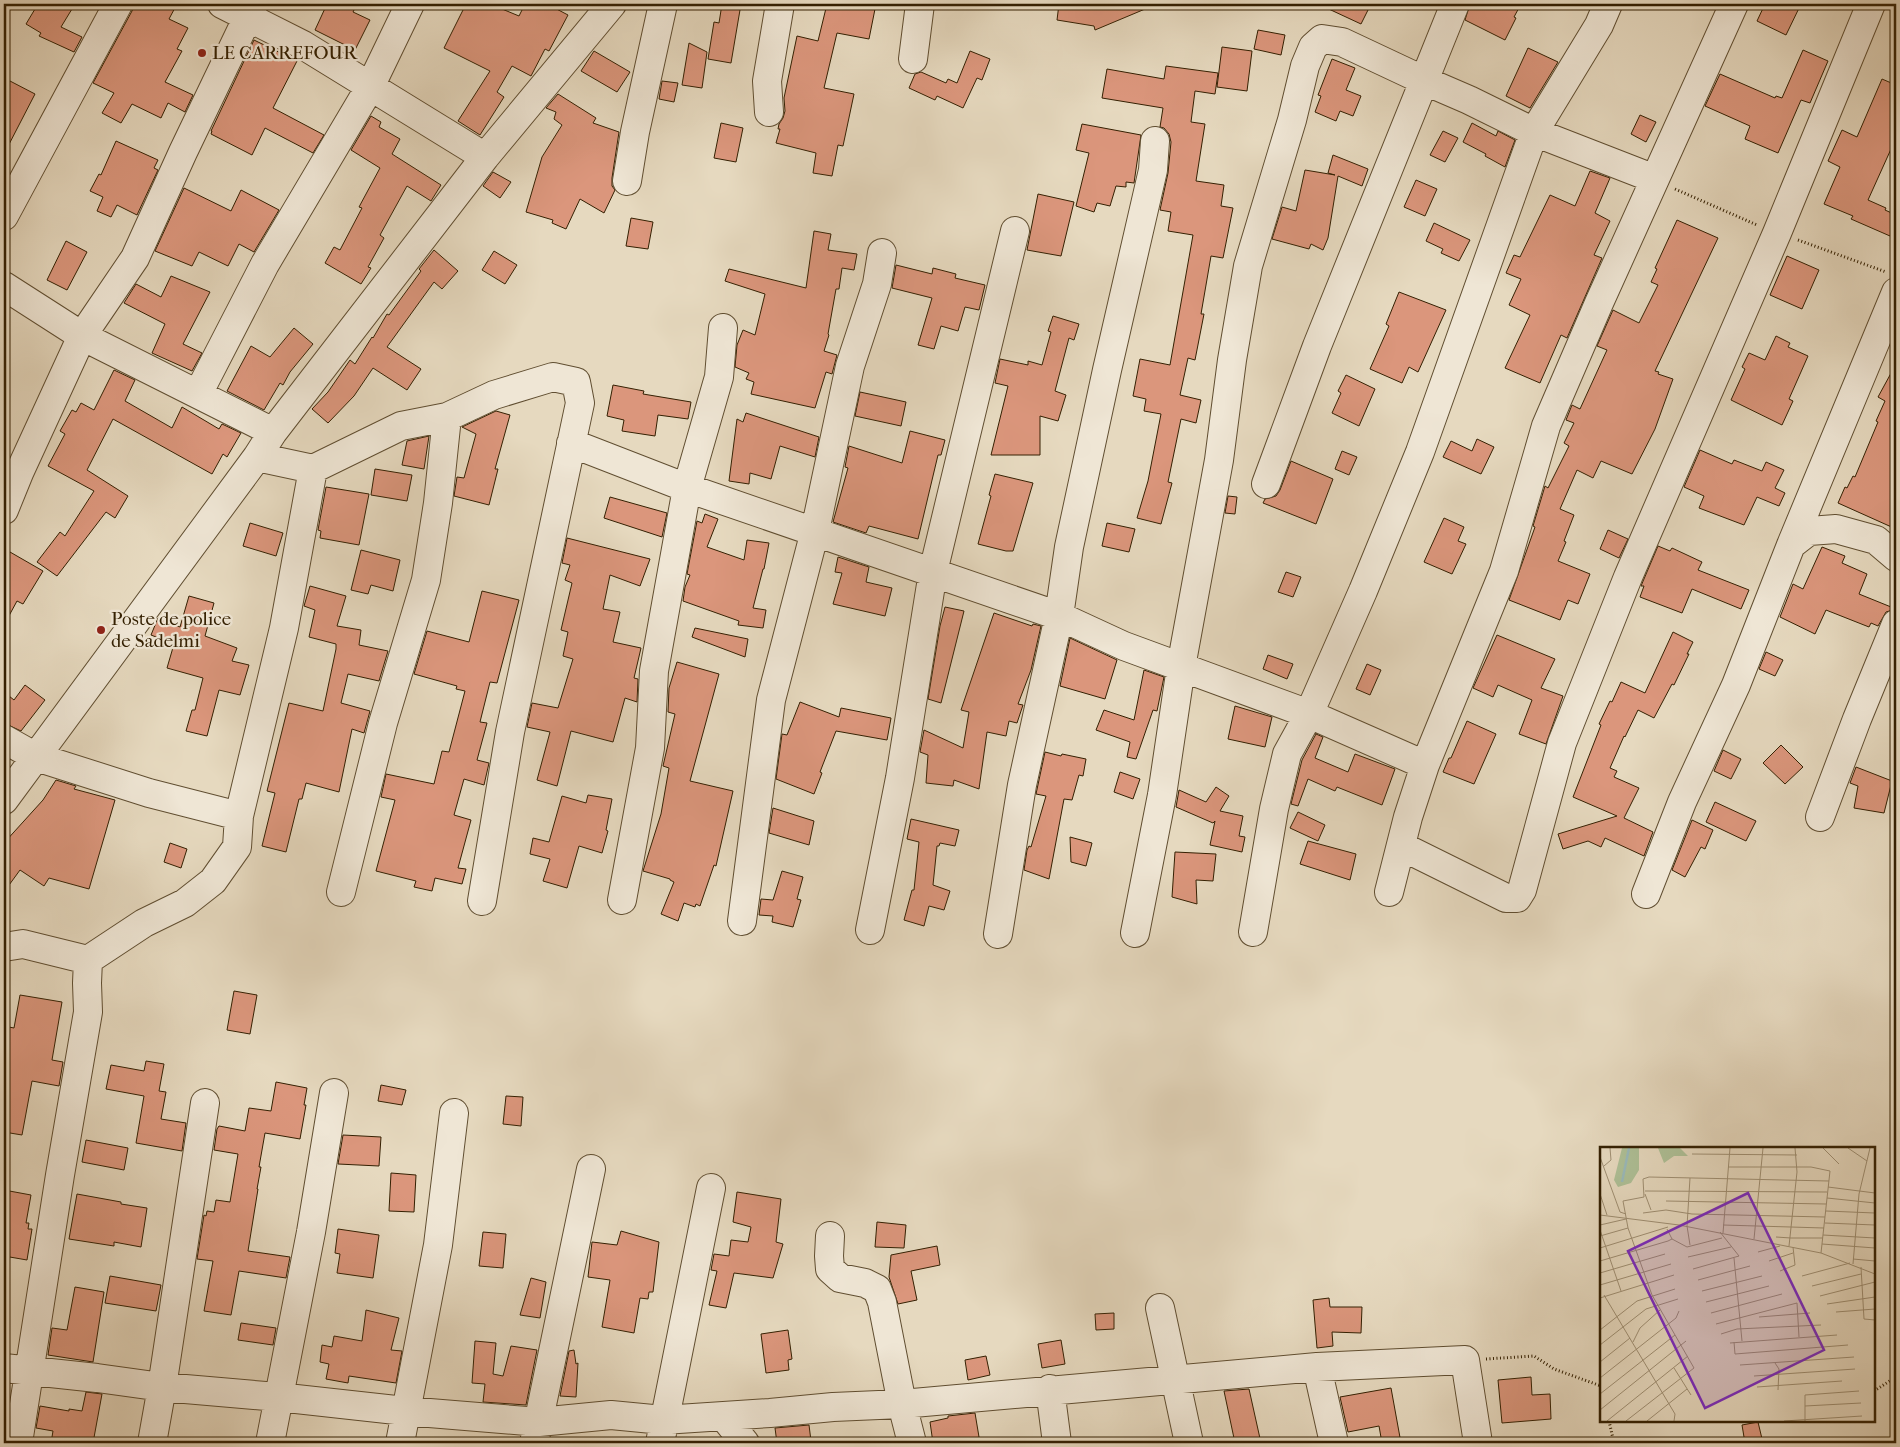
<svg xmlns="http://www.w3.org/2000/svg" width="1900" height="1447" viewBox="0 0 1900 1447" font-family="'IM FELL French Canon',serif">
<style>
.building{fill:#db967c;stroke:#342002}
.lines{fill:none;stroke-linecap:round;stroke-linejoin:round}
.minor-casing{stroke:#604e31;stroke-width:30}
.path{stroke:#342002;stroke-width:3;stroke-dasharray:1 2.5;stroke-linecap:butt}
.minor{stroke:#efe6d5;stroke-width:28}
.poi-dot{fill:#8f2418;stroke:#efe6d5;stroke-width:2}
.labels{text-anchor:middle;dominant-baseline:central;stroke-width:4.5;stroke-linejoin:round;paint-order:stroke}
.poi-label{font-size:19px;fill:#342002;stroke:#efe6d5;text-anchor:start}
.inset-river{fill:none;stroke:#99b9ba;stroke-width:2.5}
.inset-road{fill:none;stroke:#9f8f73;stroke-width:1}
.view{fill:#7b2cbf;fill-opacity:0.15;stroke:#7b2cbf;stroke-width:2.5}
.inset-edge{fill:none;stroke:#342002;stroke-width:2.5}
</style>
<rect width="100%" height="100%" fill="#e6d9bf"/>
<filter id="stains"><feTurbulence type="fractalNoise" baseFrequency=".004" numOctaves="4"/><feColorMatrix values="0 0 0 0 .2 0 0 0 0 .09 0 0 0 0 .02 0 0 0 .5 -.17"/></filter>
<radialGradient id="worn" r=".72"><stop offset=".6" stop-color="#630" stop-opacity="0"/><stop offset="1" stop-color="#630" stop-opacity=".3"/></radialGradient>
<path class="building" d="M38,4H75L61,27L82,37L74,52L39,36L41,33L26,24Z
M134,4H177L169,19L188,28L177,49L182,51L165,82L193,95L185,112L168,103L161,118L132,104L121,123L102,113L114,93L93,83L132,11Z
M327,4H357L353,12L370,20L355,50L315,30Z
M466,4H490L519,16L525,4H547L568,15L549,51L545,49L531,76L512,66L497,92L504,97L480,135L458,121L490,71L444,48Z
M722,4H741L731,63L708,59L714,22L719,23Z
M827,4H876L869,39L837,33L824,88L854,94L843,146L838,145L832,176L813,173L816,153L776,143L780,129H778L779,124L783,118L785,111L784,98L797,36L818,41Z
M1059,4H1157L1095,30L1094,26L1057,20Z
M1318,4H1371L1361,24Z
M1470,4H1521L1514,17L1516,18L1505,40L1465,20Z
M1765,4H1801L1786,35L1757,21Z
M1258,30L1285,35L1281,55L1254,49Z
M254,40L297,61L273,108L324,135L313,153L265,128L252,155L211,134L212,131H211Z
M689,43L707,52L702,88L682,85Z
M1222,47L1252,51L1247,91L1217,87Z
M1528,48L1558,62L1530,108L1506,96Z
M1803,50L1828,61L1810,103L1801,100L1778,153L1745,139L1750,126L1705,106L1720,74L1775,98L1776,96L1782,98Z
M594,51L630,72L617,92L581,71Z
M970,51L990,59L982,80L977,78L963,108L937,96L935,100L909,88L915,74L921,72L946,83L948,79L957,83Z
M1332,59L1355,68L1346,90L1361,96L1353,116L1340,111L1336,121L1315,112L1321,96L1318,95Z
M1166,66L1218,73L1215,94L1195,91L1191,122L1205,124L1196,181L1224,185L1221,206L1233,208L1223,258L1211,256L1201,314H1204L1195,360L1188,358L1180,395L1201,400L1196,423L1181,419L1168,482L1172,483L1161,524L1137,518L1148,481L1161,414L1144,411L1146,399L1133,396L1140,359L1170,365L1193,235L1168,231L1171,212L1160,210L1168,173L1171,142L1169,134L1164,128L1160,127L1163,108L1102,98L1107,69L1164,79Z
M1882,79L1896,85V138L1868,200L1886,208L1885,210L1896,215V223L1890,236L1851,219L1853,216L1824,204L1840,167L1828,161L1842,130L1857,137Z
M10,81L35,94L4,154V94Z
M662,81L678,83L674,102L659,99Z
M558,94L596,118L593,123L619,132L612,178V186L615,190L604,213L580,199L566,229L552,223L553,220L526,212L542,157L562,125L554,119L556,112L546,108Z
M1640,115L1656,122L1646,142L1631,134Z
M371,116L381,122L379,127L400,139L392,154L441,185L431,201L407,186L380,235L384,238L368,267L371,268L361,284L325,263L334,247L340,250L362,208L359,207L380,168L351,150Z
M721,123L743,128L736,162L714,158Z
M1472,123L1496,136L1498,131L1515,140L1505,167L1485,156L1486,154L1463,142Z
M1082,124L1141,135L1134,183L1126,182V187L1116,186L1110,206L1097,203L1094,212L1076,206L1089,153L1076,150Z
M1443,131L1458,138L1445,162L1430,155Z
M116,141L158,160L154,168L158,170L137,215L117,205L111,217L97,211L103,197L90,191L99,174L101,175Z
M1333,155L1368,169L1362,186L1338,176L1328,238L1323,250L1311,244L1309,249L1272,239L1282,207L1296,211L1305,170L1335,175L1328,173Z
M1590,171L1610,178L1595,213L1610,221L1594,255L1602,258L1567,338L1561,335L1540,383L1505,368L1530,315L1509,305L1521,279L1506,273L1514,255L1520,257L1550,195L1575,206Z
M493,172L511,182L500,198L483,186Z
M1416,180L1437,189L1425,216L1404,207Z
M184,188L231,211L241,190L279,210L254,252L239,244L228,266L199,252L192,266L155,251Z
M1038,194L1074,202L1061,256L1027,250Z
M631,218L653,222L648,249L626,246Z
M1677,220L1718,238L1655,371L1659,372L1658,374L1673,379L1655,429L1632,474L1601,461L1593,478L1577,470L1560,509L1574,515L1564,541L1566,542L1558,561L1590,574L1578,604L1568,600L1560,620L1509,600L1535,527L1533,526L1545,486L1548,488L1569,446L1564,443L1574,423L1566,420L1572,405L1580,409L1607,350L1597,346L1613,310L1639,323L1658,285L1651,282L1657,269L1655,268Z
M1434,223L1470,240L1459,261L1441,253L1443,249L1426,241Z
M814,231L831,234L828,250L857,254L854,270L842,268L839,289H836L828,334L829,335L824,351L837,355L832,374L826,372L815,408L751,394L754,382L746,379L749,373L735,367L737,345L743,330L755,335L765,294L725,281L729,269L806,288Z
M66,241L87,252L67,290L47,280Z
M434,250L458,271L442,289L434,282L387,347L421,369L407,390L373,368L354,396L328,423L312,409L328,392L350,360L355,364L372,337L373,338L387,314L389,315L421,271L419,269Z
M494,251L517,265L505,284L482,270Z
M1787,256L1819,270L1802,309L1770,295Z
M896,265L932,274L933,268L956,274L955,278L985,285L979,310L965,307L958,331L941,326L934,349L918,345L932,298L892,288Z
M171,276L210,292L183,344L202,353L192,371L152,353L165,324L124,303L136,284L161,297Z
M1399,292L1446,310L1418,372L1409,367L1402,383L1370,369L1389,326L1386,324Z
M1053,316L1079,324L1074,340L1069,338L1055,391L1066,395L1058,421L1040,416V455H991L1008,386L995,383L1000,359L1028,365V361L1042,365L1051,332L1048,331Z
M294,328L313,344L290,372L283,385L280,383L264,410L227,391L251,346L270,357Z
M1776,336L1790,343L1788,347L1808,356L1789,399L1793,401L1782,425L1731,400L1745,369L1742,367L1749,353L1765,360Z
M1896,364V529L1838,503L1845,487L1847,488L1853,476L1855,477L1878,422L1876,421L1885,401L1878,397Z
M114,370L135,380L125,401L172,428L182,407L219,429L222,424L241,433L227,457L223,454L212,474L113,419L87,470L128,496L115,518L106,512L57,576L37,562L60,532L65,536L94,491L48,466L65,434L60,431L72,410L76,412L81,403L94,410Z
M1346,375L1375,389L1359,426L1332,413L1341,393L1338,391Z
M613,385L644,391L643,394L691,402L688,419L658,415L655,436L622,431L624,420L607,416Z
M860,392L906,402L901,426L855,416Z
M496,411L510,415L495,469H498L489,505L454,496L457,477L464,478L476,434L462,427Z
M746,413L819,437L815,457L780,446L771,479L750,473L749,484L729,481L737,419L743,422Z
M910,431L945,440L941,455H938L918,539L869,526L866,533L833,522L848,468L845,467L849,446L902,463Z
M429,436L424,469L402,465L407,441Z
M1477,439L1494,447L1481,474L1443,457L1451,441L1472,451Z
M1700,450L1732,464L1734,460L1762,471L1766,462L1784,470L1775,488L1785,493L1779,506L1757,497L1744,525L1699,508L1704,496L1684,487Z
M1342,451L1357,457L1349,475L1335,469Z
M1291,461L1333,479L1316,524L1263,503L1265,499L1276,496L1280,490Z
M375,469L412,475L407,501L371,495Z
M995,474L1033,483L1013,551H1006L978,544L991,496L989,495Z
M326,487L369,494L359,545L320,538L321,531L318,530Z
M1228,496L1237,497L1235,514L1225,513Z
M610,497L667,513L662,537L604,518Z
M705,514L718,519L707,547L744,560L747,540L769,543L764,569H763L753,608L766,610L763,628L738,625L739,621L683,601L685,587L690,575L687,574L697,521L702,523Z
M1444,518L1464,527L1458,541L1466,544L1452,574L1424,562Z
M250,523L283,533L276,556L243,546Z
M1107,523L1135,529L1129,552L1102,546Z
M1608,530L1628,539L1619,558L1600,549Z
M567,538L650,559L640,586L610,575L603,609L620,612L613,642L641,648L634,678L638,679L637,702L625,698L613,742L571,731L557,786L537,780L550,732L527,727L532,703L558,708L573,659L563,656L568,632L561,630L572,583L565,580L570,565L562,563Z
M1658,546L1670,551L1672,548L1702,562L1698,570L1749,590L1741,609L1692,589L1682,613L1640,597L1644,586H1641Z
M1822,547L1845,556L1842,563L1867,574L1859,594L1896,609L1886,612L1878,626L1871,623L1869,627L1826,610L1815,634L1780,617L1793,584L1803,589Z
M361,550L400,560L393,591L371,585L368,594L351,590Z
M10,552L43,571L23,604L17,601L4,625V564Z
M838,557L869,567L866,582L892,588L885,616L833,604L842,573L835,572Z
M1286,572L1301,577L1293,597L1278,592Z
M310,586L346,596L337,626L361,630L359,645L388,651L379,681L348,674L341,703L370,711L364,733L352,729L339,792L306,783L302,799H299L286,852L262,846L275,793L267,791L289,703L323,711L336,649V644L309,637L315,610L304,606Z
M482,591L519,600L497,683L490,682L480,722L487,723L477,760L489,763L484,785L464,779L454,815L471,820L458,868L466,869L462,884L435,878L432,891L414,887L416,881L376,871L395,800L381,797L386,774L434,784L442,751L449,752L465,691L456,689L457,686L414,674L427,631L469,642Z
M189,596L214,603L205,636L237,648L232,661L249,665L240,695L219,690L207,736L186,731L192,710H195L203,678L167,668L174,644L151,635L158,618L180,627Z
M945,607L964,611L941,703L928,699L940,626Z
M994,613L1032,626L1033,624L1041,626L1031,670L1018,704L1023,705L1017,723L1009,721L1006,736L987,732L979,789L954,780L953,786L926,783L928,755L920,752L924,730L963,748L969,712L961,710Z
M695,628L748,639L745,657L692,637Z
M1673,632L1693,642L1687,654H1689L1674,685L1672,684L1654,718L1638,710L1625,737L1624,736L1610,768L1617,771L1614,777L1639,788L1624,818L1653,832L1644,856L1605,838L1601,847L1588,841L1563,849L1558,834L1617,816L1573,797L1601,725L1599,724L1610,701L1612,702L1621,682L1645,693Z
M1497,635L1555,659L1541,688L1563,696L1546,744L1519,734L1532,700L1498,685L1493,697L1473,688Z
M1070,638L1117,660L1105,699L1060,686Z
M1766,652L1783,660L1775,676L1759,669Z
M1268,655L1293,664L1287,679L1263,669Z
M677,662L719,674L690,781L733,791L716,866L714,865L700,906L696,904L695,907L684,903L678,921L661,914L674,882L670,880V879L643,871L661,814L669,768L663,766L675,714L668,712L669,688Z
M1367,664L1381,670L1370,695L1356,689Z
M1144,670L1164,677L1157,711L1153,710L1136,759L1127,757L1130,742L1096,730L1104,710L1134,720Z
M25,685L45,700L21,731L4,723V692L14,700Z
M800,702L839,717L841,708L891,718L887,740L836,731L820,772L822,773L814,794L776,779L782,734L787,735Z
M1235,706L1272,717L1265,747L1228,739Z
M1467,721L1496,734L1474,784L1443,772L1449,758H1451Z
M1316,734L1323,737L1315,758L1348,772L1355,754L1395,769L1382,805L1337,787L1335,791L1308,779L1298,806L1291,804L1302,760Z
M1781,745L1803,767L1785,784L1763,763Z
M1723,750L1741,759L1731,779L1714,771Z
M1045,752L1061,756L1062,754L1086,759L1083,776L1079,775L1072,800L1064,799L1049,879L1024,870L1027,850L1029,846L1031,847L1046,796L1036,794Z
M1856,767L1892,781L1884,813L1854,808L1858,786L1850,783Z
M1120,772L1140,779L1133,799L1114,792Z
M56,780L76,786L74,789L115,800L89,889L49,878L44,886L20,870L4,892V843L43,800Z
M1216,787L1229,796L1220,811L1243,816L1239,836L1245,837L1242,852L1210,845L1215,821L1213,823L1176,807L1179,790L1206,802Z
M588,795L612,799L606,830L608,831L602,853L579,846L567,888L543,881L550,859L530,854L533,838L549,842L562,796L586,803Z
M1715,802L1756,821L1746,841L1706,822Z
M773,808L814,821L809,845L769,833Z
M1298,812L1325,825L1318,841L1290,828Z
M911,819L959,830L955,846L940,843L939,846H937L933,885L950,891L944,910L929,906L924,926L904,920L912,890H914L919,842L907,839Z
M1692,820L1713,830L1705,849L1701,847L1685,877L1672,870Z
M1070,837L1092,843L1086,866L1071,862Z
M1308,841L1356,854L1350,880L1300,864Z
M170,843L187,849L181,868L164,862Z
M1175,852L1216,854L1213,881L1196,880L1197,904L1172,897Z
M782,871L803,877L797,899L801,900L793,927L772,922L773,916L759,915L761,899L773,900Z
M234,991L257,995L250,1034L227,1030Z
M20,995L62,1002L52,1060L63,1062L59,1086L32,1081L22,1135L4,1132V1026L14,1028Z
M146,1061L164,1064L159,1091L166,1092L161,1119L186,1123L182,1151L136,1143L144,1096L106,1089L111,1065L144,1071Z
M276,1082L307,1088L304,1105H306L300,1139L265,1133L259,1167H261L257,1189H258L248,1251L290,1257L286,1278L239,1271L231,1315L204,1311L213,1261L197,1259L204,1215L206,1216L207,1211L214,1212L216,1200L230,1202L238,1154L214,1150L217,1129L219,1126L245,1131L249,1108L271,1111Z
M381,1085L406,1090L402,1105L378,1101Z
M506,1096L523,1097L521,1126L503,1124Z
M343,1135L381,1137L379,1166L338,1164Z
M86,1140L128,1148L124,1170L82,1162Z
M391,1173L416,1175L414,1212L389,1211Z
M4,1190L31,1195L26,1223H29L28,1229H32L27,1260L4,1256Z
M737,1192L781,1199L776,1242L783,1244L773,1278L734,1273L726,1308L709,1305L717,1271L711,1270L714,1254L729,1256L731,1240L748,1242L751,1227L733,1222Z
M77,1194L121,1202V1204L147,1208L141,1247L114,1242V1246L69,1239Z
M877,1222L906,1225L904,1248L875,1247Z
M338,1229L379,1235L373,1278L337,1273L340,1254L335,1253Z
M621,1231L659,1242L653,1292H649L648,1299L640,1298L634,1333L602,1327L610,1280L588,1277L592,1242L617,1245Z
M483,1232L506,1234L503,1268L479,1266Z
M937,1246L940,1265L911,1271L917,1300L898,1304L889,1277L891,1255Z
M110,1276L161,1285L156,1311L105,1303Z
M531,1278L546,1282L540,1318L520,1315Z
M75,1287L104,1292L93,1362L48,1355L52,1328L67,1330Z
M1329,1298L1330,1307H1362L1361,1333L1332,1332L1333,1346L1317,1348L1313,1300Z
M366,1310L399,1318L391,1350L402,1351L396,1383L349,1376L348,1383L326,1379L329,1364L320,1362L322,1345L332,1347L334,1336L362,1341Z
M1114,1313V1329L1096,1330L1095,1314Z
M241,1323L276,1328L273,1345L238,1340Z
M788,1330L792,1359L788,1360L789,1370L766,1373L761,1334Z
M1061,1340L1065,1364L1042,1368L1038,1344Z
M475,1341L496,1343L493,1374L503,1376L511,1346L537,1350L526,1405L483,1402L485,1384L472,1383Z
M574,1350L576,1364L578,1363L576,1397L560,1396L569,1351Z
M986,1356L990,1375L968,1380L965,1360Z
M1531,1377L1532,1395L1550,1394L1551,1419L1502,1423L1498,1380Z
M1391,1388L1401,1443H1382L1379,1426L1348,1432L1340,1397Z
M1249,1389L1261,1443H1235L1224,1391Z
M86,1392L102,1394L93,1443H51L53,1431L36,1428L40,1406L69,1411V1409L82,1411Z
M975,1413L980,1443H933L930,1422L948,1418V1416Z
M1758,1422L1763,1443H1745L1742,1425Z
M809,1425L811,1441L777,1443L775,1428Z"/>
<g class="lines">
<defs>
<path id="minor" d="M222,4L303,45L485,157
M913,59L920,4
M769,112L767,81L780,4
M627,181L635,132L663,4
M4,216L118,4
M4,286L82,336L273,432
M198,394L265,264L370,87L410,4
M571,443L687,488L1059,616L1124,646L1309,714L1425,765
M257,457L313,469L401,426L447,417L494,395L553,377L576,382L580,403L510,732L482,901
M1266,484L1317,346L1455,4
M4,510L19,473L82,336L135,258L183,152L254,4
M1791,545L1809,531L1836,529L1876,540L1896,557
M4,739L36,757L149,793L239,816
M4,800L257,457L273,432L485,157L612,4
M1820,817L1857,719L1896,624
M1401,846L1506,898H1517L1522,890L1562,743L1628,577L1777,233L1871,4
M341,892L383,723L426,580L438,503L447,417
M1389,892L1408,817L1425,765L1504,571L1546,426L1599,303L1734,4
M1646,894L1682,802L1736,685L1791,545L1896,292
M622,900L650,748L654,671L687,488L719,377L723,328
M742,921L771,700L815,531L850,366L877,284L882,253
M870,930L900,778L933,572L1015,231
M1253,932L1274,809L1287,754L1309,714L1363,591L1420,452L1534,132L1599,25L1608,4
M1135,933L1162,795L1181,667L1219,460L1232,360L1248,266L1292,120L1305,66L1313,47L1322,39L1342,42L1425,81L1469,100L1534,132L1655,179
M998,934L1022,785L1059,616L1069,547L1107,370L1153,170L1155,141
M4,947L23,944L88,960L87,983L88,1012L60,1175L18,1443
M88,960L144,923L185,903L213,881L237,847L239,816L284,628L313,469
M830,1236L829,1256L830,1269L840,1278L865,1283L877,1289L882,1302L902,1404L912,1443
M1160,1308L1189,1443
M1317,1367L1334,1443
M4,1368L97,1378L162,1387L278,1397L405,1411L539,1422L611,1415L663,1420L770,1413L833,1407L902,1404L1317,1367L1465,1360L1478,1443
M1050,1389L1057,1443
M724,1417L745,1443
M152,1443L162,1387L205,1103
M270,1443L311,1232L334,1093
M400,1443L438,1245L454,1113
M534,1443L591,1169
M660,1443L711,1188"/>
</defs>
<use href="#minor" class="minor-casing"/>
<path class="path" d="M1675,189L1757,225
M1798,240L1886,272
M1486,1359L1534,1356L1554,1369L1601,1386
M1874,1391L1896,1377
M1609,1421L1614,1443"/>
<use href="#minor" class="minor"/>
</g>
<g class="poi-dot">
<circle cx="202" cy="53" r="5"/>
<circle cx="101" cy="630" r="5"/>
</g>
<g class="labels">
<g class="poi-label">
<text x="212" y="53">LE CARREFOUR</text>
<text x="111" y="619">Poste de police<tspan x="111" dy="22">de Sadelmi</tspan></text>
</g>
</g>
<g transform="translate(1600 1147)">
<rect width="275" height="275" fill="#e6d9bf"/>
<path d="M22,1H39V23L31,36L18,40L14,33ZM58,1H80L88,9H74L64,16Z" fill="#aec097"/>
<path class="inset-river" d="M22,35L29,1"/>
<path class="inset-road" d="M223,1L239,17M248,1L267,14M92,7L197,8M0,10L20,65L26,67M4,19L11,13L10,1M128,20H211L230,24L221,106M90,31L87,79L90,98M228,40L275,46M45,44L227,45M0,47L7,68M45,47L51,63M227,51L275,56M66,54L226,57M226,64L275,66M43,66L66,63L92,67L225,70M0,68L79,78L221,106L275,127M225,76L275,78M0,78L26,72M123,78L224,81M0,83L21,144M123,86L130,1M223,88L275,91M0,89L28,81M176,90L191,91M191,91H223M72,92L87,100L122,91M154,92L163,1M222,97L275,101M189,99L197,25L195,1M0,101L68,80M158,105L180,99M88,110L131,100M134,111L142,194M253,112L275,114M0,114L68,94L72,92L67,82M169,114L193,106M253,117L259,47L270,1M261,120L264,172L275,173M93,122L139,109L120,85M180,124L195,118L193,100M0,126L65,107M202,129L250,116M98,133L150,119M0,138L71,117M212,139L261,127M102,144L162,129M4,148L75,267L74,274M220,149L275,135M0,151L74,128M106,155L169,139M227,157L275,150M236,165L275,162M111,166L182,147M159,170L210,166M116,177L197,156L199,190M0,183L37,154L75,142M121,187L137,182L221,178M33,195L40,181L60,163M134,195L135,207L248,198M130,196L237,188M0,198L46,162L78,152M0,215L30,191M175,216L179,222L178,243M140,218L254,210M74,221L91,248M154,229L255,222M0,231L76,171L79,164M157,240L242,234M0,247L75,188M205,259L261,256M0,263L86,194M7,274L88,209M26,274L94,221L52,148L28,81L23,54L44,50L43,32L49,30L229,34M47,274L87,242M184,274L262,269M205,274V248L259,244"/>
<path class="view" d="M148,46L224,203L105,261L28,104Z"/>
<rect width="275" height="275" class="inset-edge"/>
</g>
<rect width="1900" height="1447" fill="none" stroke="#e6d9bf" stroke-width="20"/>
<rect x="5" y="5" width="1890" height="1437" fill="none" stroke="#342002" stroke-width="2.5"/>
<rect x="10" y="10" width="1880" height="1427" fill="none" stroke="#342002"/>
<rect width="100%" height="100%" filter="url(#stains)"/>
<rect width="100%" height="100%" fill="url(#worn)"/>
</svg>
